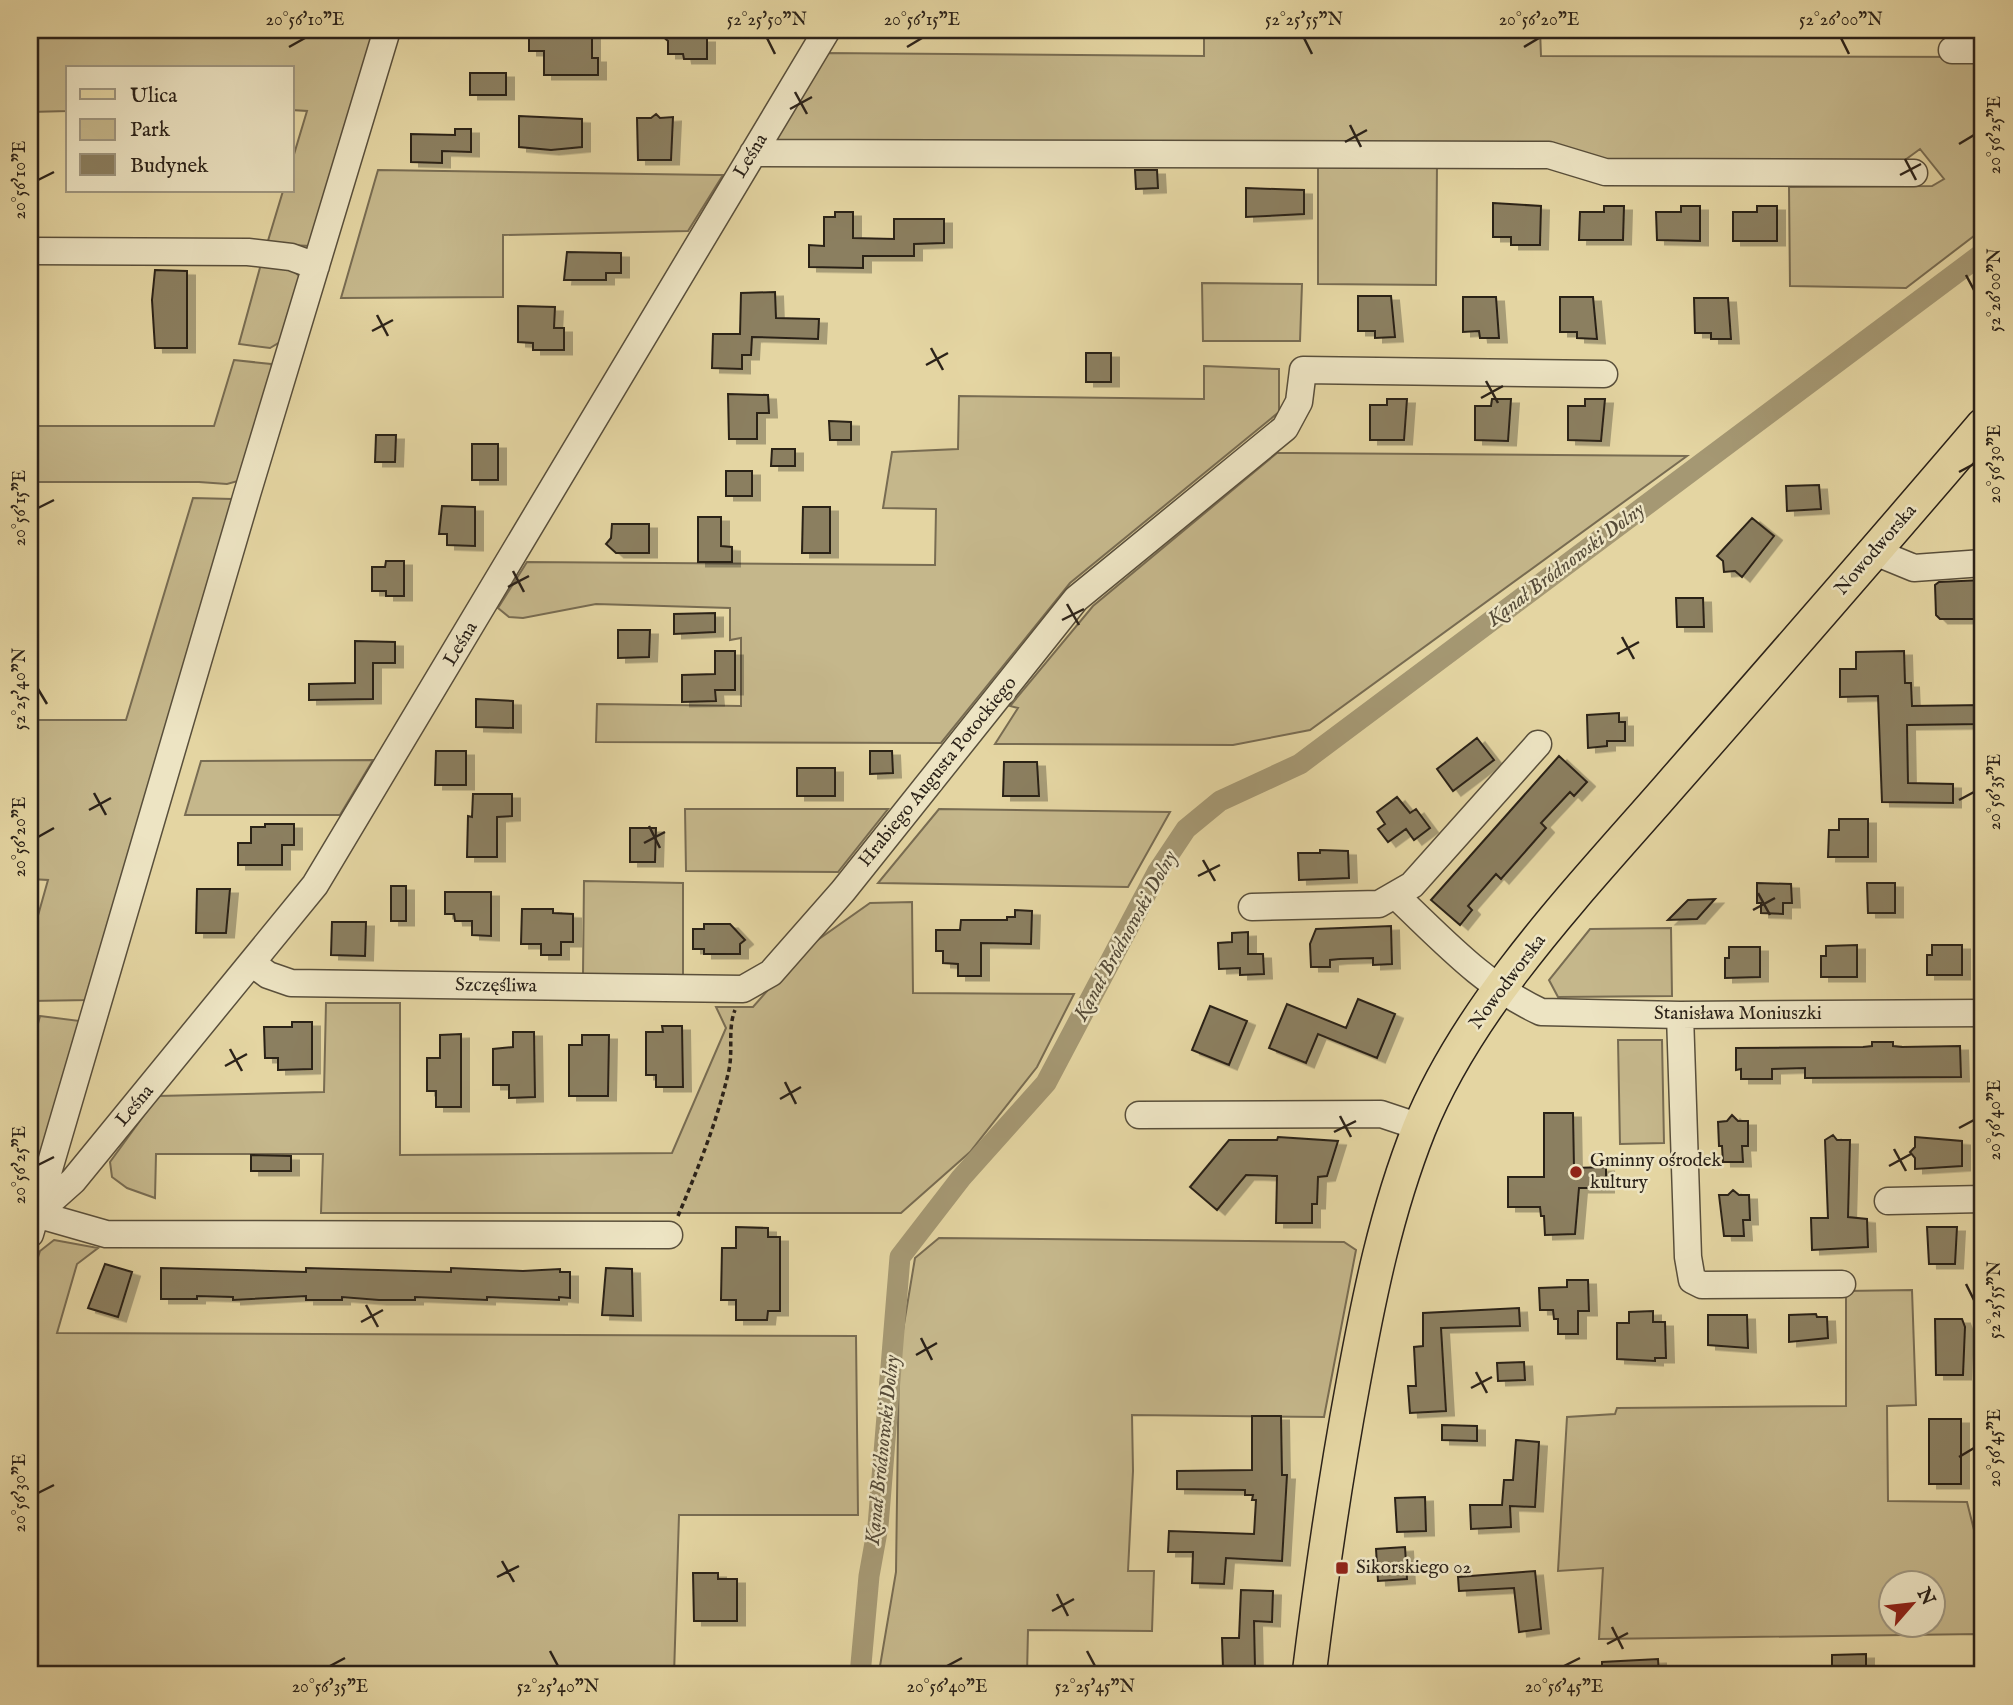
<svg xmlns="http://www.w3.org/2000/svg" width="2013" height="1705" viewBox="0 0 2013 1705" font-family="'IM FELL English',serif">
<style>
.green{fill:#c5b78b;stroke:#786c52;stroke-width:2;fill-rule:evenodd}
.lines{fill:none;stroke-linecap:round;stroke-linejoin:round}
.canal{stroke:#a59873;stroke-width:21}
.building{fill:#8b7f60;stroke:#2b2219;stroke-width:2;filter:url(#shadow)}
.minor-casing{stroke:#594f3b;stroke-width:29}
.major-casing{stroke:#2b2219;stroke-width:36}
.path{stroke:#2b2219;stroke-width:3.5;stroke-dasharray:5 3.5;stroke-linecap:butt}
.minor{stroke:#ede4c3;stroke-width:26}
.major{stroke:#e4d5a2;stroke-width:33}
.ticks{fill:none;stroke:#2b2219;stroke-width:2.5}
.poi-dot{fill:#8f2418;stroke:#ede4c3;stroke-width:2.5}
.labels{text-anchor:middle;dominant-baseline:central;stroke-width:5;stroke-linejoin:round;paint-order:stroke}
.street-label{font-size:19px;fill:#2b2219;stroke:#ede4c3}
.poi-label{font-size:19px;fill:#2b2219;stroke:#ede4c3;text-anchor:start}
.water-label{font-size:21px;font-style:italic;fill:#564b38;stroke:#ede4c3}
.neatline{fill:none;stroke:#2b2219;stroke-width:2.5}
.ticks-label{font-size:18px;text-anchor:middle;fill:#2b2219}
</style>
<defs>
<filter id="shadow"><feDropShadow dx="8" dy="4.5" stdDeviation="0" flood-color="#0004"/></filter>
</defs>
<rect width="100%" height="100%" fill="#e4d5a2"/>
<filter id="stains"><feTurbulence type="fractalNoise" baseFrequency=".00286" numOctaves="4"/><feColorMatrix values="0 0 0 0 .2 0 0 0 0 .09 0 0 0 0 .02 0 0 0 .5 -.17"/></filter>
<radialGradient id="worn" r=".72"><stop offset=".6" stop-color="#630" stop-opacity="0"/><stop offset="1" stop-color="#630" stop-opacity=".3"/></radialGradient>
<path class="green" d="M30,30H374L311,246L267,244L283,191H292V161L307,111L292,110V68H68V111L30,112Z
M1204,30H1540L1541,56L1983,57V229L1906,288L1790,286L1789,187L1932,186L1944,179L1920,149L1905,160L1706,165L769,147L824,53L1204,56Z
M1318,162L1437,163L1436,285L1318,284Z
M378,170L715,175H723L688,231L503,235V297L341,298Z
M261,264L293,271L302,278L280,342L270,348L239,344Z
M1202,283L1302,284L1300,341H1203Z
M234,360L271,364L273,369L238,481L227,484L199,482H30V426H214Z
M1204,366L1279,369V412L1070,583L941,743L596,742L597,704L741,706V638L730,640V608L596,604L523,618L509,617L498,608L527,562L935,565L936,509L883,508L892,452L958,449L959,396L1204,399Z
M1277,453H1292L1687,456L1310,730L1233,745L995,744L1018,708L1010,706L1093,606Z
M193,498L232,499L89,1000L30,1001V944L48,880L30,879V720H126Z
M373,760L340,815H185L201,761Z
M685,809H888L838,872L686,871Z
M939,809L1170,812L1128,887L878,883Z
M584,881L683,883V975L583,974Z
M912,902L913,993L1074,994L1037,1067L970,1152L901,1213H321L323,1154H156L155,1198L127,1188L112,1177L110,1162L158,1096L324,1092L326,1003H400V1155L672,1153L726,1028L716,1007H753L802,951L870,903Z
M1671,928L1672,996L1558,997L1549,980L1590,929Z
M40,1016L80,1021L36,1170L30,1175V1054Z
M1618,1040H1662L1664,1143L1620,1144Z
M939,1238L1344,1242L1356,1250L1324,1417L1132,1415L1133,1471L1128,1571H1154L1152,1631L1028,1630L1027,1675H889L879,1672L896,1572L899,1354L915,1258Z
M54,1240L98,1248L77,1264L57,1333L856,1336L858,1515H679L674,1675H30V1282L40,1251Z
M1912,1290L1916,1405L1887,1406L1888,1501L1967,1502L1976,1538H1983V1675H1979L1978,1634L1599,1639L1603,1568L1558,1571L1567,1417L1615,1414L1617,1408L1846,1406V1291ZM1890,1582H1932V1624H1890Z"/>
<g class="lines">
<path class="canal" d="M860,1675L869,1576L878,1526L900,1257L961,1178L1046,1083L1158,871L1186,829L1220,801L1300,764L1983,253"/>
</g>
<path class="building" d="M551,30H592V58H598V75H544V51H529V32Z
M655,30H694V38H707V59H684L683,54H668V41Z
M470,73H506V95H470Z
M656,114L660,118L673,117L671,160H638L637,118H651Z
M519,116L582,119V147L551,150L519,147Z
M455,129H471V152L442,151V163L411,162V134L455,135Z
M1135,170H1157L1158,188L1136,189Z
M1246,188L1304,190V214L1246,217Z
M1493,203L1541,206L1540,245H1511V237H1493Z
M1604,206H1624L1623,240H1579L1580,212H1604Z
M1681,206H1700V241L1657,240L1656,212H1681Z
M1757,206H1777V241H1733V212H1757Z
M835,212H853V238L894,239V219H944V243L914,244V256H863V268L809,267V245L824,246V217H835Z
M567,252L621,253V273H606V280H564Z
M155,270L187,271V348H155L152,300Z
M775,292L776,318L819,319L818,339L752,337L751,355H742V369L712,368L713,334H740L741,293Z
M1358,296H1391L1395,337L1375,338V331H1358Z
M1463,297H1496L1499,338H1480L1479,331L1463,332Z
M1560,297H1593L1597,339L1577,338V332H1560Z
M1694,298H1728L1731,339H1711V333H1695Z
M518,306L555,307L554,328H564V350H533V343L518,342Z
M1086,353H1111V382H1086Z
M728,394L768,395L769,413H757V439H729Z
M1387,399H1407L1404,440H1370V405H1387Z
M1492,399H1511L1508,441L1475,440V406H1491Z
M1585,399H1605L1601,441L1568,440V406H1585Z
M829,421L851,422V440H830Z
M376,435H396L395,462H375Z
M472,444H498V480H472Z
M772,449H795V466H771Z
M726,471H752V496H726Z
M1819,485L1821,509L1787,511L1786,486Z
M442,506L475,507V546L447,545V534H439Z
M803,507H830V553H802Z
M698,517H721V546L732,547V562H698Z
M1752,518L1774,536L1742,577L1735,571L1724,572L1723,561L1717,556Z
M612,524H649V553H616L606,544L611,538Z
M386,561H404V596H386V591H372V567H385Z
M1983,580V619H1940L1936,615L1935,585L1939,582Z
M1676,598H1703L1704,627H1677Z
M715,613V632L674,634V614Z
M618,630H650L649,657L618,658Z
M355,641L395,642V663H373V699L309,700V684L355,683Z
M715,651H735V690H715L716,701L682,702V675L715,674Z
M1904,651L1905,683H1911L1912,706L1983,705V724L1907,725L1908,783L1953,784V803L1882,802L1878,696L1840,697V669H1856V652Z
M476,699L513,701V728L476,727Z
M1619,713V722H1625V741H1607V746L1588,748L1587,715Z
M1477,738L1494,760L1453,791L1437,769Z
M436,751H466V785H435Z
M870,751H892L893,773L870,774Z
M1559,756L1587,782L1574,796L1570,792L1541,823L1546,828L1501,879L1496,874L1468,906L1472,910L1460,925L1431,900Z
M1004,762H1037L1039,796H1003Z
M797,768H835V796H797Z
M473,794H512V816L497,817V857H467L468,816L472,817Z
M1397,797L1410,813L1416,809L1430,828L1414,840L1406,829L1388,842L1378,829L1385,824L1377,812Z
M1839,819H1868V857H1828L1829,830H1839Z
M265,824H294V845H282V865H238V843H251V827H265Z
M630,828H656L655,862H630Z
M1320,850L1348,851L1349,878L1299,880L1298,853H1320Z
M1757,883L1791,884L1792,903H1783V914L1761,913V903H1757Z
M1867,883H1895V913H1868Z
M391,886H406V921H391Z
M197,889H230L226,933H196Z
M445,892H491V936L472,935V921H455L454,914H445Z
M1715,899L1697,919L1668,920L1688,900Z
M522,909H553V913L573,914V942H561V955H541V944H521Z
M1015,910L1032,911L1031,944L981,943V976H958V964L943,963V951H936V930H960L961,920H1007V917H1015Z
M332,922H366L365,956L331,955Z
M704,924H730L745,940L740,944V954H704V949H693V929H704Z
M1391,926L1392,964L1373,965V958L1340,959L1330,960V967H1311L1310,944L1316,929Z
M1248,932V954H1263L1264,974L1240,975V968L1219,969L1218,943L1232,942V933Z
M1857,945V977H1821V956H1826V946Z
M1932,945H1962V975H1927V955H1932Z
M1729,947H1760V977L1725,978V958H1729Z
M1358,999L1395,1014L1377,1058L1318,1034L1306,1063L1269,1048L1287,1004L1346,1028Z
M1210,1006L1247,1021L1229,1065L1192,1050Z
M292,1022H312V1069L278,1070V1058H265L264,1027H292Z
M662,1026H682L683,1087H656V1075H646V1032H663Z
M513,1032H534L535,1097L509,1098V1085H493V1049L513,1047Z
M461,1034V1107H436V1091H427V1058H440V1035Z
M582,1035H609L608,1096H569V1045H582Z
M1872,1042H1893V1046L1902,1047L1960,1046L1961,1077L1805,1078V1068L1772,1069V1079H1741V1069L1736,1070V1048L1863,1047L1872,1046Z
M1544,1113H1573L1574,1168L1606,1167V1188H1579L1575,1234L1545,1235L1544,1216H1541L1540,1207H1508V1177H1544Z
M1732,1115L1738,1121H1748V1146H1742L1743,1162H1723L1722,1146H1719L1718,1122L1727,1121Z
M1833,1135L1837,1140H1850L1848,1217L1867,1219L1868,1247L1812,1250L1811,1218H1828L1825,1140Z
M1278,1137L1338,1141L1327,1176L1318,1177L1317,1204H1312V1223H1276L1277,1176L1246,1175L1217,1210L1190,1187L1229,1140H1277Z
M1915,1137L1962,1141V1166L1915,1169V1158L1910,1152L1915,1147Z
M251,1155L291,1156V1171H251Z
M1733,1190L1739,1195H1749L1750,1220H1743L1744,1236H1724L1719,1195H1728Z
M736,1227L768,1228V1237H780V1311H768L767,1320H736V1300H721L722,1248H736Z
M1927,1227H1957L1955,1264H1929Z
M105,1264L132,1272L118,1317L88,1308Z
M161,1268L306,1272V1268L451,1272V1268L523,1271L560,1269V1272H570V1298L559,1297V1300L487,1297V1300L415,1297V1300H379L342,1297V1300H306V1296L233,1300V1297L197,1296V1299H161Z
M606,1268L632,1269L633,1316L602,1315Z
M1567,1280H1588L1589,1311H1578V1334H1558V1319H1554L1553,1310H1540L1539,1288L1567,1287Z
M1519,1308L1520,1326L1441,1328L1446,1411L1410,1413L1408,1386H1416L1414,1347L1423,1346V1313Z
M1653,1311V1322H1665L1666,1358H1655V1361L1617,1359V1323H1629V1312Z
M1816,1314L1817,1317H1827L1828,1338L1789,1342V1315Z
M1708,1315H1747L1748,1348L1708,1345Z
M1935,1319H1962L1965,1327L1963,1375H1936Z
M1524,1362L1525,1380L1498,1381L1497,1363Z
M1252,1416H1281L1282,1475H1287L1282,1561L1226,1558L1224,1584L1192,1583L1193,1552H1168L1169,1531L1254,1534L1256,1500H1252L1253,1495H1245V1490L1177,1489V1471L1252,1470Z
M1929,1419H1961V1484H1929Z
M1442,1425L1477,1426V1441L1442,1440Z
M1516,1440L1539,1442L1535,1507L1510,1506L1511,1527L1471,1529L1470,1505H1502L1504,1480H1513Z
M1425,1497L1426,1531L1397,1532L1395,1498Z
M1405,1547L1407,1579L1378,1581L1376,1549Z
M1535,1571L1541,1629L1519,1632L1514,1588L1459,1591L1458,1577Z
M693,1573H718V1579H737V1621H694Z
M1241,1590L1273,1591L1272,1622L1254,1621L1255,1668L1223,1669L1222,1638H1239Z
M1866,1654V1675H1832V1655Z
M1658,1659L1659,1675H1602V1662Z"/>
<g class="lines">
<defs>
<path id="minor" d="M1952,50H1983
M753,153L1549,155L1605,172L1914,173
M30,251L248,252L291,257L316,266
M1875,552L1914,568L1983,563
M1395,895C1440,937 1484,986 1541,1012L1680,1015L1983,1013
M1252,907L1379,904L1412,885L1538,744
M253,964L268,975L291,983L743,989L771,973L843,891L1076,599L1285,428L1299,402L1303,370L1604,374
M1680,1015L1688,1257L1692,1280L1702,1285L1842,1284
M1139,1115L1381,1114L1420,1127
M1888,1201L1983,1199
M30,1234L247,494L387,30
M669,1235L106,1234L36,1214L73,1181L315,885L827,30"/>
<path id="major" d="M1309,1675C1321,1578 1335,1481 1353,1384C1369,1297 1386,1212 1419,1129C1469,1004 1582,887 1670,786C1775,666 1880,546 1983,425"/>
</defs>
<use href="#minor" class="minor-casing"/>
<use href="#major" class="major-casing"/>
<path class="path" d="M678,1216C697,1171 717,1122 728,1074C734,1052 727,1030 735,1010"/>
<use href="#minor" class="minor"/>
<use href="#major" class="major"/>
</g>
<path class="ticks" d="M767,38L775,54M1304,38L1312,54M1841,38L1849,54M289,47L305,38M907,47L922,38M1524,47L1539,38M795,92L807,114M790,109L812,97M1350,125L1361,147M1345,142L1367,130M1959,144L1974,135M1905,159L1916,180M1900,175L1921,164M38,180L54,172M1966,275L1974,290M377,315L388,336M372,331L393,320M931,348L943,370M926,365L948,353M1486,381L1498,403M1481,398L1503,386M1959,472L1974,464M38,508L54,500M513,571L524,592M508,587L529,576M1067,604L1079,625M1062,620L1084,609M1622,637L1634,659M1617,654L1639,642M38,689L47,704M94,793L106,815M1959,800L1974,792M89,810L111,798M649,826L660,848M38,837L54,828M644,843L665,832M1203,860L1215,881M1198,876L1220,865M1758,893L1770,915M1753,910L1775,898M230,1049L242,1071M225,1066L247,1054M785,1082L796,1104M780,1099L801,1087M1340,1116L1351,1137M1959,1128L1974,1120M1334,1132L1356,1121M1894,1149L1906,1171M38,1165L54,1157M1889,1166L1911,1154M1966,1284L1974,1300M366,1305L378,1327M361,1322L383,1310M921,1338L932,1360M916,1355L937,1343M1476,1372L1487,1393M1471,1388L1492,1377M1959,1457L1974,1448M38,1493L54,1485M502,1561L514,1582M497,1577L519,1566M1057,1594L1068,1616M1052,1611L1074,1599M1612,1627L1623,1649M1607,1644L1628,1633M550,1651L558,1666M1087,1651L1095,1666M330,1666L345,1658M947,1666L962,1658M1564,1666L1580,1658"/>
<g class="poi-dot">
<circle cx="1576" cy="1172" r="7"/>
<rect x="1335" y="1561" width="14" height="14" rx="3.5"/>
</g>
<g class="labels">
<g class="street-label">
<text transform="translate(751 156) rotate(-59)">Leśna</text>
<text transform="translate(1876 550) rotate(-49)">Nowodworska</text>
<text transform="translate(461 644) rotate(-59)">Leśna</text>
<text transform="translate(938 772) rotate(-51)">Hrabiego Augusta Potockiego</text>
<text transform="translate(1508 982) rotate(-53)">Nowodworska</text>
<text transform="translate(496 986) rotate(1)">Szczęśliwa</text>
<text x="1738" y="1014">Stanisława Moniuszki</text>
<text transform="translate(135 1106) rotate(-50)">Leśna</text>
</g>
<g class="poi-label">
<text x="1590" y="1161">Gminny ośrodek<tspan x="1590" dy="22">kultury</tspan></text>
<text x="1356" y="1568">Sikorskiego 02</text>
</g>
<g class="water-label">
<text transform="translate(1566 565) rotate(-37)">Kanał Bródnowski Dolny</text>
<text transform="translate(1126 936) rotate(-61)">Kanał Bródnowski Dolny</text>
<text transform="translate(883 1450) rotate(-84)">Kanał Bródnowski Dolny</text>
</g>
</g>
<rect width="2013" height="1705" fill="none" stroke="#e4d5a2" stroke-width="77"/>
<rect x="66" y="66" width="228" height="126" fill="#ede4c3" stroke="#9f967f" stroke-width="2"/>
<rect x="80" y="89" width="35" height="10" fill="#e4d5a2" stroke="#9f967f" stroke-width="2"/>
<text x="130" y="102" font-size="21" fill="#2b2219">Ulica</text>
<rect x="80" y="119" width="35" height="21" fill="#c5b78b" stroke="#9f967f" stroke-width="2"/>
<text x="130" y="136" font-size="21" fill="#2b2219">Park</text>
<rect x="80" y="154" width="35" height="21" fill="#8b7f60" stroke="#9f967f" stroke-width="2"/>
<text x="130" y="172" font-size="21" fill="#2b2219">Budynek</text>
<g transform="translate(1912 1604) rotate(62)"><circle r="33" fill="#ede4c3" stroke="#9f967f" stroke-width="2"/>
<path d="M0-5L12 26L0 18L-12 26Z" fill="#8f2418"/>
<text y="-10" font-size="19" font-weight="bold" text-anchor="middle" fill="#2b2219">N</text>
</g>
<rect x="38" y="38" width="1936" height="1628" class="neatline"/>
<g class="ticks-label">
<text x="305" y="25">20°56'10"E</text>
<text x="767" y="25">52°25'50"N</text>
<text x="922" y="25">20°56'15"E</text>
<text x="1304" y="25">52°25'55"N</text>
<text x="1539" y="25">20°56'20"E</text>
<text x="1841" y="25">52°26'00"N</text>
<text transform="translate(1994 135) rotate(-90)" y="6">20°56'25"E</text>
<text transform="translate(19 180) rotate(-90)" y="6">20°56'10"E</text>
<text transform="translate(1994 290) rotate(-90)" y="6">52°26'00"N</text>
<text transform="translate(1994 464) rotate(-90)" y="6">20°56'30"E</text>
<text transform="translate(19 508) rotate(-90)" y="6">20°56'15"E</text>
<text transform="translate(19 689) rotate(-90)" y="6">52°25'40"N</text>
<text transform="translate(1994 792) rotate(-90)" y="6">20°56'35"E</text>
<text transform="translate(19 837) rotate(-90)" y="6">20°56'20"E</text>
<text transform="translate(1994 1120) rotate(-90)" y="6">20°56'40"E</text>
<text transform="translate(19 1165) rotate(-90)" y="6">20°56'25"E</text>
<text transform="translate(1994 1300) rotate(-90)" y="6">52°25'55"N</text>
<text transform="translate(1994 1448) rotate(-90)" y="6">20°56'45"E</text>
<text transform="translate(19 1493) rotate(-90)" y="6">20°56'30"E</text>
<text x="330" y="1692">20°56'35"E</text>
<text x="558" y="1692">52°25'40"N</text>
<text x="947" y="1692">20°56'40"E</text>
<text x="1095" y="1692">52°25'45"N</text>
<text x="1564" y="1692">20°56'45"E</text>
</g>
<rect width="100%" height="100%" filter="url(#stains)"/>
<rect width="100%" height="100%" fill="url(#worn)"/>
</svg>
